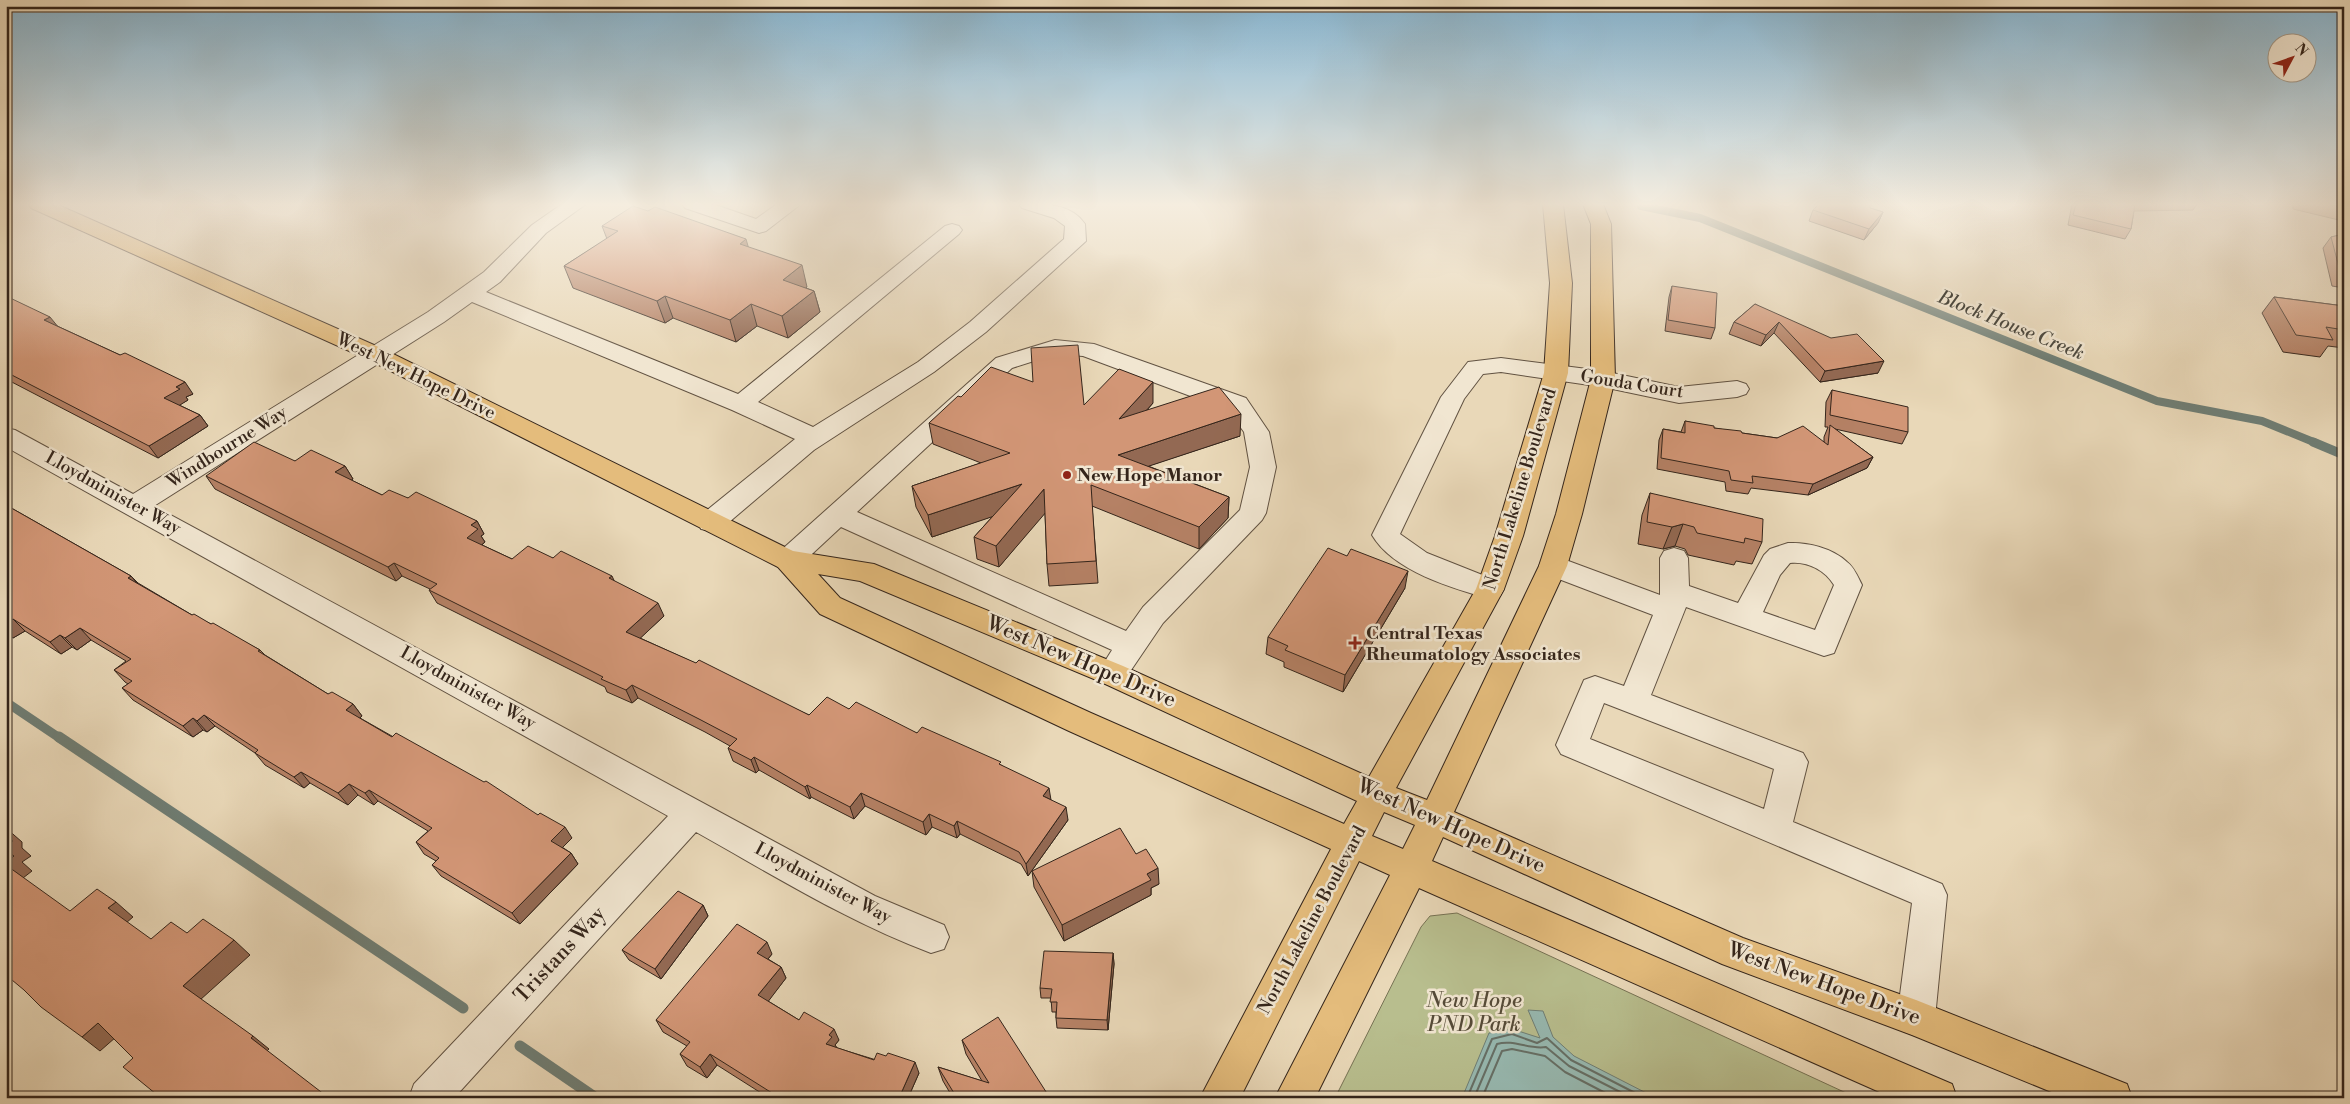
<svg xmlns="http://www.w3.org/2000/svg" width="2350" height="1104" viewBox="0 0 2350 1104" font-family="'Libre Bodoni',serif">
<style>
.green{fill:#b8be8e;stroke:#767254}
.water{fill:#97b9b1;stroke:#6f7e75}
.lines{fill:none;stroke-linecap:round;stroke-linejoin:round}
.shore{stroke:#666f66;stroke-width:2}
.stream-far2{stroke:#6f7e75;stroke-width:8}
.stream-far1{stroke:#6f7e75;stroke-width:9}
.stream{stroke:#6f7e75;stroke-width:11}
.minor-casing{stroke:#615242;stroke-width:2}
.major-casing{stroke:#34251b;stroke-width:2}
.minor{fill:#f1e6d1;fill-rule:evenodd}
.major{fill:#e4bc7c;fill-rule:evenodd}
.wall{fill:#b58165;stroke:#34251b}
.shaded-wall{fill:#936953;stroke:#34251b}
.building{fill:#d29676;stroke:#34251b}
.poi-dot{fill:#8f2418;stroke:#f1e6d1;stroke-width:2}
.labels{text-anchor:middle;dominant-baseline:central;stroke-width:5;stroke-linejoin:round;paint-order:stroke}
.street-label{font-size:18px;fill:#34251b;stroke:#f1e6d1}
.poi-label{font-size:18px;font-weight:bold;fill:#34251b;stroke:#f1e6d1;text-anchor:start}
.water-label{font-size:19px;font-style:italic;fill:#4d4a40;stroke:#f1e6d1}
.near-street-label{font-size:21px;fill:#34251b;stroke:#f1e6d1}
.near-park-label{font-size:21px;font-style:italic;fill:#554b38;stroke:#f1e6d1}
</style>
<rect width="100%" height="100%" fill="#e9d8b8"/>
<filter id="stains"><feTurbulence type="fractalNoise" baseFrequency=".004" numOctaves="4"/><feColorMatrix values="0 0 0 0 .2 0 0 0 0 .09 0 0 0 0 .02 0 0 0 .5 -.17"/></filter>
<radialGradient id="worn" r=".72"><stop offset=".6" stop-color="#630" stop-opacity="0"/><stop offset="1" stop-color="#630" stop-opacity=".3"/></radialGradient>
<path class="green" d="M1457,913L1857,1098H1335L1421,927L1430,916Z"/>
<path class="water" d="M1528,1010L1543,1011L1553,1037L1574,1056L1656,1098H1462L1489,1033L1512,1029L1540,1038Z"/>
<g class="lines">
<path class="shore" d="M1467,1098L1492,1039L1512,1034L1537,1043L1547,1038L1571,1060L1645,1098
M1474,1098L1497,1044C1514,1039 1529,1050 1546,1047L1569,1066L1632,1098
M1482,1098L1502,1051L1512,1049L1545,1056L1565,1072L1615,1098"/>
<path class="stream-far2" d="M1641,206L1700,218L2157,401L2262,421L2316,443"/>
<path class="stream-far1" d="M2313,442L2344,455
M6,702L61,739"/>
<path class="stream" d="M59,737L463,1008
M520,1046L596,1098"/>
<defs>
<path id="minor" d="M562,204H586L546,233L500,282L486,292L738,394L945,226L952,224L959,226L962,230L959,234L758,402L813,427L918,362L970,322L1064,239L1065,226L1054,218L1022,208L1019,204C1042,204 1070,202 1085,224L1086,241L986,332L934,372L814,450L721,529L711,531L701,529L698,522L701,515L795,439L732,410L472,302L444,322L154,506L875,896L944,925L949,937L944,949L931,953C848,922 773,875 696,832L454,1098H409L414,1084L668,816L6,447V428L15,430L133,494L428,312L484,272L532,225Z
M682,204H713L756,219L777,204H801L766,231L759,233L685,208Z
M1055,340L1094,344L1246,398L1269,432L1276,467L1266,513L1262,520L1163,623L1123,682L1112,686L1101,682L1097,674L1112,650L841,527L798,567L788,570L778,567L774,560L778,553L996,358ZM1056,354L1083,356L1228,410L1244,432L1250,467L1240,510L1143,607L1126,631L857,512L1012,368Z
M1501,358L1603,371L1679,387L1737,381L1746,384L1749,389L1746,394L1737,397L1679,403L1603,387L1501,372L1483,374L1464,399L1400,534L1427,553L1500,582L1504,589L1500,596L1490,599C1452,588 1393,571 1372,535L1441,397L1468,362Z
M1788,543C1807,542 1833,548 1847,562C1854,567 1858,577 1862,585L1834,653L1824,656L1686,607L1651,695L1803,753L1808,762L1793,822L1942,884L1947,895L1935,1018L1929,1031L1916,1036L1903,1031L1897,1018L1912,903L1561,754L1556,745L1584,680L1595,676L1624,686L1653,615L1543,573L1539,566L1543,559L1553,556L1563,559L1660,595V558L1664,551L1674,548L1684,551L1688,558L1689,586L1738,603L1764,555L1770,549ZM1790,563C1807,561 1825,570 1834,585L1815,630L1763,612L1780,575ZM1604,703L1774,769L1764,809L1590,739Z"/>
<path id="major" d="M28,204H56L383,349L793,551L874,564L1123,666L1369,777L1476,589L1495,536L1544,373L1550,283L1543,204H1563L1572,283L1568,373L1523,536L1504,589L1396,788L1427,800L1539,566L1556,514L1591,379V224L1583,204H1603L1611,224L1615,379L1582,514L1567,566L1454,812L1743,938L1916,1000L2127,1084L2132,1098H2066L1912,1035L1722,964L1443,837L1432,861L1952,1084L1957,1098H1893L1419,888L1315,1098H1275L1390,875L1359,861L1240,1098H1200L1331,849L1069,731L820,614L778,567L367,359L31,208ZM818,574L860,581L1101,682L1357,801L1344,824L1091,713L840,598ZM1384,812L1415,825L1403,849L1372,836Z"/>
</defs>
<use href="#minor" class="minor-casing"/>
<use href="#major" class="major-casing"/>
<use href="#minor" class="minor"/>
<use href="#major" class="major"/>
</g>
<path class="wall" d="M2072,204H2197L2193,210L2134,211L2131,229L2125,239L2068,225Z
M2289,204H2344V220L2343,221L2293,209V205Z
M1870,208L1883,212L1878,223L1864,240L1809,221L1813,210Z
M648,211L748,247L807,287L806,288L814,291L820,312L788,338L757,326L736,342L673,318L665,323L573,288L564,266L607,239L602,226Z
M2344,234V288L2332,286L2323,248L2331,237Z
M1672,286L1715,328L1711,339L1665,331L1669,297Z
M6,296L57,326L120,355L193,394L186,397L188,400L179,405L200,415L208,426L158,458L6,379Z
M2274,297L2344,306V348L2328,346L2320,357L2283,352L2262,313Z
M1755,304L1878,373L1820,382L1774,333L1761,346L1729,334L1734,322Z
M1832,390L1908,432L1902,444L1835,429L1873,457L1867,468L1808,495L1751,488L1748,494L1726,491L1725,482L1657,469L1659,440L1663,429L1681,432L1685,421L1714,428L1742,433L1777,438L1824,442V437L1828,427H1825L1826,402Z
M961,397L1084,405L1153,403L1147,410L1240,436L1148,466L1229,497L1228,518L1199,549L1092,506L1098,583L1049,586L1047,564L1045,512L999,567L977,559L974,537L993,516L932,537L916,507L912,486L981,463L933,444L929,423Z
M295,461L345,466L353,479L351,480L382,495L408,498L477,521L484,534L481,536L485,542L482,545L512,559L553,558L614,581L664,616L640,638L809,715L849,709L917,733L1001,765L1051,800L1068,820L1028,876L1021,864L960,834L957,838L932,827L926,835L865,806L854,819L811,797L810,799L759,770L756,773L733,761L728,748L730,746L705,732L638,698L632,703L607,692L605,687L437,603L429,590L430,589L402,576L396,581L215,489L206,476Z
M1650,493L1762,542L1752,564L1736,561L1734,565L1688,555L1685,549L1675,546L1663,549L1638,544L1642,515Z
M6,505L131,576L138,583L192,615L211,624L260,650L265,655L328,694L353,704L362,716L360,718L572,838L562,847L571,853L578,864L520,924L441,876L432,865L436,861L424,854L416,842L428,831L378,801L374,805L358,795L348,805L310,783L304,788L265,765L255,753L215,726L207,732L203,730L193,737L133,700L122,688L128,684L125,682L114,670L126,661L91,640L77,650L72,647L61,654L25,631L13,638L6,634Z
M1347,556L1405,588L1343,692L1284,667V662L1266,654L1268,637Z
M1136,854L1159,884L1151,888V895L1064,941L1034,887L1032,871Z
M703,905L708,916L661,979L629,960L622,950Z
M1113,953L1114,964L1108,1030L1057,1028L1056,1018V1012H1052L1051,998H1041L1040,988Z
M772,954L768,959L781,967L786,978L768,1001L799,1020L839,1040L835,1045L837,1048L919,1073L908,1098H769L717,1065L707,1078L687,1066L680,1054L687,1046L663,1032L656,1020Z
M962,1040L1050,1098H953L943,1081L938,1067L982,1081L966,1054Z"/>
<path class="shaded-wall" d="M1883,212L1878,223L1864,240L1869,229Z
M746,239L752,260L740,244Z
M802,265L807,287L789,301L783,280Z
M814,291L820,312L788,338L782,316Z
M665,296L673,318L665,323L657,301Z
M751,304L757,326L736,342L730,320Z
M50,317L59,328L44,320Z
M1779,322L1774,333L1761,346L1766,335Z
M1884,361L1878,373L1820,382L1825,371Z
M185,382L193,394L186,397L188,400L172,410L164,398L176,387Z
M1153,382V403L1119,441V419Z
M1241,414L1240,436L1119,476L1118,455Z
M200,415L208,426L158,458L149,446Z
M1873,457L1867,468L1808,495L1813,484Z
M345,466L353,479L344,485L335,472Z
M1022,484L1024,506L932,537L928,515Z
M1044,489L1047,511L999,567L996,546Z
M1229,497L1228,518L1199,549V527Z
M477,521L484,534L481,536L485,542L474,551L467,538L471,525Z
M1683,524L1675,546L1663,549L1672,527Z
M394,563L402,576L396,581L388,567Z
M1408,571L1405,588L1343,692L1345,675Z
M131,576L141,588L128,578Z
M612,576L618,589L609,578Z
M658,603L664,616L632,646L626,632Z
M13,619L25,631L13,638L6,631V623Z
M80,628L91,640L77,650L65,638Z
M60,635L72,647L61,654L50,642Z
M632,685L638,698L632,703L626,690Z
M353,704L362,716L355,722L346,710Z
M204,715L215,726L207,732L197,721Z
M193,718L203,730L193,737L183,726Z
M754,757L759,770L756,773L751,760Z
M301,772L310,783L304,788L294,777Z
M349,784L358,795L348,805L338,793Z
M807,785L811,797L810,799L805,787Z
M1049,788L1051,800L1043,796Z
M369,790L378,801L374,805L365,793Z
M861,793L865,806L854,819L850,807Z
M1066,807L1068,820L1028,876L1026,864Z
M929,814L932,827L926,835L923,822Z
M957,821L960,834L957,838L954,826Z
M565,827L572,838L558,852L551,841Z
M6,828L22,842V848L31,856L22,862L32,871L23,878L6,865Z
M571,853L578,864L520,924L512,913Z
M1158,868L1159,884L1151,888V895L1064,941L1062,925L1147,874Z
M116,902L133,917L126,923L108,908Z
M703,905L708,916L661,979L655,969Z
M234,940L250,955L200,1000L183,986Z
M767,942L772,954L763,965L757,953Z
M1113,953L1114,964L1108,1030L1107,1020Z
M781,967L786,978L764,1007L758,995Z
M98,1023L116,1037L100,1051L82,1037Z
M834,1029L839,1040L835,1045L837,1048L826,1044L829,1035Z
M253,1036L269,1049L267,1051L251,1038Z
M710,1054L717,1065L707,1078L700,1067Z
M915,1062L919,1073L908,1098H899Z"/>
<path class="building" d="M1819,204H1872L1870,208L1883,212L1869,229L1813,210Z
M2076,204H2135L2131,229L2073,215Z
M2327,204H2344V208Z
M633,206L648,211L655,207L746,239L740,244L802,265L783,280L814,291L782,316L751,304L730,320L665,296L657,301L564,266L618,231L602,226Z
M2344,234V275H2341L2331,237Z
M1672,286L1717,293L1715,328L1668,320Z
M6,296L50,317L44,320L120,355L125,353L185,382L176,387L180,389L164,398L200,415L149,446L6,372Z
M2274,297L2344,306V330L2326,327L2333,340L2296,335Z
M1755,304L1831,338L1857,334L1884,361L1825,371L1779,322L1766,335L1734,322Z
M1078,345L1084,405L1119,369L1153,382L1119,419L1219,387L1241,414L1118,455L1229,497L1199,527L1091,485L1096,561L1047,564L1044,489L996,546L974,537L1022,484L928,515L912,486L1010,453L929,423L958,396L961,397L991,367L1033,382L1031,348Z
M1832,390L1908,407V432L1830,415Z
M1685,421L1714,426V428L1741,431L1742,433L1777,438L1803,426L1828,445L1830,425L1873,457L1813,484L1752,476L1753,483L1731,480L1729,471L1661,458L1663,429L1685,433Z
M254,442L295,461L311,450L345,466L335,472L382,495L389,490L408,498L416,492L477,521L471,525L478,529L467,538L512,559L528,546L553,558L561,551L612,576L609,578L658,603L626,632L696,663L699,660L809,715L827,697L849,709L856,702L917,733L922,727L1001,762L999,764L1049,788L1043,796L1066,807L1026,864L1019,852L957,821L954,826L929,814L923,822L861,793L850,807L807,785L805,787L754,757L751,760L728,748L737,739L699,719L632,685L626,690L601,679L603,677L429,590L437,584L394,563L388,567L206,476Z
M1650,493L1763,519L1762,542L1745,538L1744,543L1697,533L1694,527L1683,524L1672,527L1647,522Z
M6,505L131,576L128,578L192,615L194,614L211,624L213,623L260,650L258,651L328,694L332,692L353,704L346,710L392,737L396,733L484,782L486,781L538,815L540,813L565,827L551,841L571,853L512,913L432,865L439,858L416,842L432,828L369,790L365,793L349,784L338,793L301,772L294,777L255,753L258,750L204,715L197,721L193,718L183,726L122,688L132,681L114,670L131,659L80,628L65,638L60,635L50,642L13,619L6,623Z
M1328,548L1347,556L1351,549L1408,571L1345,675L1285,650L1288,646L1268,637Z
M1120,828L1136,854L1146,849L1158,868L1147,874L1151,880L1062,925L1032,871Z
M6,837L13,841L6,845Z
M6,851L14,856L6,862Z
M6,865L70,911L97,889L116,902L108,908L151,939L171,922L187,933L203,919L234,940L183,986L253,1036L251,1038L325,1095L323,1098H162L156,1094L123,1067L133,1058L98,1023L82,1037L41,1007L24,990L6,975Z
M678,891L703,905L655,969L622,950Z
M737,924L767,942L757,953L781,967L758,995L799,1020L804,1012L834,1029L829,1035L832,1037L826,1044L874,1060L877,1053L886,1056L888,1053L915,1062L899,1098H780L710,1054L700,1067L680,1054L690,1042L656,1020Z
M1044,951L1113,953L1107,1020L1056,1018L1057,1002H1050L1052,989L1040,988Z
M998,1017L1050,1098H957L938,1067L989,1083L962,1040Z
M508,1093L514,1098H504Z"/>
<linearGradient id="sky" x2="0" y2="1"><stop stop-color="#87b6d2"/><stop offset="0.57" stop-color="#f5eddf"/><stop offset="1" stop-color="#f5eddf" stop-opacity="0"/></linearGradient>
<rect width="2350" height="359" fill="url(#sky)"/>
<g class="poi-dot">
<circle cx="1067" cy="475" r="5"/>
<path d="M1352.5 635.5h5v5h5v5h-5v5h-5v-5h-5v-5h5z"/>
</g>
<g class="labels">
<g class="street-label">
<text transform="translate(416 376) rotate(26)">West New Hope Drive</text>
<text transform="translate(1632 384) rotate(9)">Gouda Court</text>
<text transform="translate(227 447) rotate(-32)">Windbourne Way</text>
<text transform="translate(1520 489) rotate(-73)">North Lakeline Boulevard</text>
<text transform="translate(113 493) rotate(29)">Lloydminister Way</text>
<text transform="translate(468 688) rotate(29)">Lloydminister Way</text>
<text transform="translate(823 883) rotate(28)">Lloydminister Way</text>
<text transform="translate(1312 920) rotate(-62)">North Lakeline Boulevard</text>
</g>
<g class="poi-label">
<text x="1077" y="475">New Hope Manor</text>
<text x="1366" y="633">Central Texas<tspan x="1366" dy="21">Rheumatology Associates</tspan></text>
</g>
<g class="water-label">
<text transform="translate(2011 325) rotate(22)">Block House Creek</text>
</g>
<g class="near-street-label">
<text transform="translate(1081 662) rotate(23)">West New Hope Drive</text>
<text transform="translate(1451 826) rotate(24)">West New Hope Drive</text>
<text transform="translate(560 955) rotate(-47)">Tristans Way</text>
<text transform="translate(1824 984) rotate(20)">West New Hope Drive</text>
</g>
<g class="near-park-label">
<text x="1474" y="1001">New Hope<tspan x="1474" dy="24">PND Park</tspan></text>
</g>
</g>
<rect width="2350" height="1104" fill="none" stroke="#e9d8b8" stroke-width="25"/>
<rect x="8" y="8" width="2335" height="1089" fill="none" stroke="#34251b" stroke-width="2.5"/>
<rect x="12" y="12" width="2325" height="1079" fill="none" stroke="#34251b"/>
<g transform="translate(2292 58) rotate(49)"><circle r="24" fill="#f1e6d1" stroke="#a59988"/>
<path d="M0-4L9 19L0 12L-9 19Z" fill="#8f2418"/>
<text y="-8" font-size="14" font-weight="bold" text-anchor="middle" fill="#34251b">N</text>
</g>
<rect width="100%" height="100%" filter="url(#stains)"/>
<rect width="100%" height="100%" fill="url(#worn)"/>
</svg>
